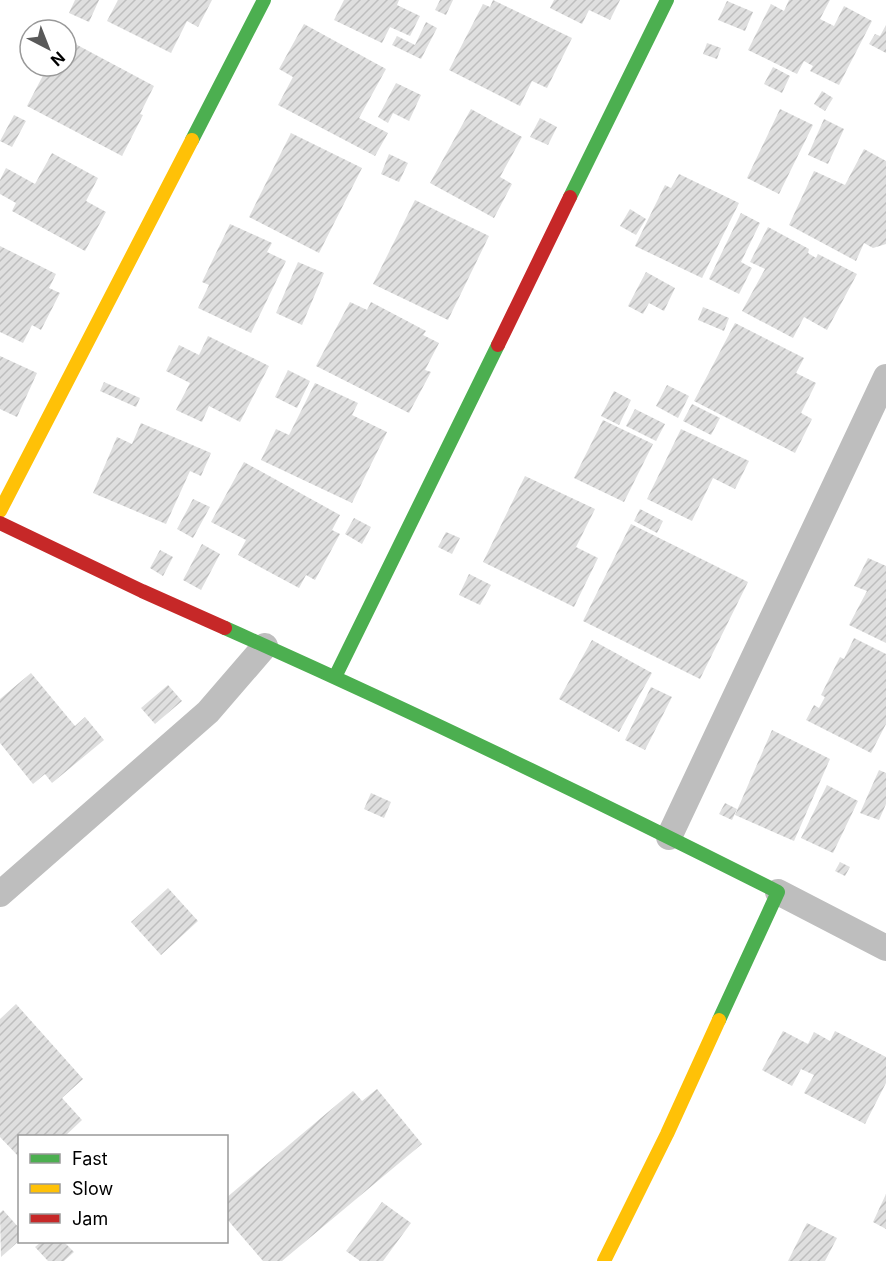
<svg xmlns="http://www.w3.org/2000/svg" width="886" height="1261" viewBox="0 0 886 1261" font-family="Inter,sans-serif">
<style>
.building{fill:url(#building-hatch)}
.lines{fill:none;stroke-linecap:round;stroke-linejoin:round}
.street{stroke:#bebebe;stroke-width:26}
.fast{stroke:#4caf50;stroke-width:14}
.slow{stroke:#ffc107;stroke-width:14}
.jam{stroke:#c62828;stroke-width:14}
</style>
<defs>
<pattern id="building-hatch" width="6" height="6" patternUnits="userSpaceOnUse" patternTransform="scale(1.5)"><rect width="6" height="6" fill="#dfdfdf"/><path d="M-1 1l2-2M0 6l6-6M5 7l2-2" fill="none" stroke="#bebebe"/></pattern>
</defs>
<rect width="100%" height="100%" fill="#fff"/>
<path class="building" d="M75,0H99L89,22L69,13Z
M118,0H212L198,27L187,21L171,53L107,21Z
M344,0H399L397,5L420,16L410,36L390,27L382,43L334,20Z
M440,0H453L446,15L435,10Z
M493,0L572,38L547,88L532,81L520,106L449,70L483,4L490,7Z
M554,0H620L610,20L589,10L582,24L550,8Z
M789,0H830L820,19L834,26L844,6L872,21L839,85L810,71L813,66L804,61L797,74L748,50L771,4L784,11Z
M727,1L753,12L745,31L718,20Z
M426,22L437,28L421,59L392,45L397,36L415,45Z
M304,24L386,69L359,118L388,133L375,156L278,105L293,77L279,69Z
M886,25V53L869,44L875,34L880,36Z
M66,39L154,86L140,114L143,115L122,156L27,106L48,66H66Z
M707,43L721,48L717,59L703,54Z
M773,67L790,76L782,93L764,84Z
M396,83L421,95L409,121L393,113L388,123L378,117Z
M822,91L833,98L825,111L814,104Z
M471,109L522,137L500,177L512,184L494,218L430,183Z
M780,109L813,125L779,194L747,178Z
M14,115L26,121L12,147L0,141Z
M540,118L557,127L548,145L530,137Z
M824,119L844,129L828,164L808,155Z
M291,133L362,168L319,253L249,217Z
M864,149L886,161V244L873,248L864,243L856,261L789,225L814,171L845,185Z
M52,153L98,178L86,201L106,212L85,251L12,211L16,203L0,194V180L6,168L35,184Z
M389,154L408,163L399,182L381,174Z
M679,174L739,203L702,278L635,246L665,185L671,188Z
M415,200L489,236L448,320L373,284Z
M630,209L646,219L636,235L620,226Z
M741,213L760,223L741,262L752,268L739,294L709,279Z
M230,224L272,243L267,252L286,261L251,333L198,308L209,285L202,282Z
M768,227L809,249L808,253L816,258L818,254L857,274L827,330L804,317L793,338L742,311L765,269L750,262Z
M0,246L56,274L49,288L60,293L41,330L32,325L23,343L0,332Z
M298,262L324,273L302,325L276,313Z
M646,272L675,288L664,311L649,303L643,314L628,306Z
M350,302L367,310L371,302L426,331L423,335L439,343L425,370L431,372L409,413L316,366Z
M703,307L729,318L724,331L698,320Z
M735,323L804,358L796,373L816,383L801,413L812,419L795,453L694,401Z
M208,336L269,366L240,422L209,406L202,422L176,410L190,383L166,371L179,345L199,355Z
M0,356L37,373L17,417L0,409Z
M288,370L310,381L297,408L275,397Z
M104,382L140,398L136,407L100,391Z
M315,383L358,403L352,415L387,432L352,503L261,460L276,429L289,435Z
M667,385L689,396L678,418L656,406Z
M614,391L631,400L619,425L601,416Z
M692,404L720,418L711,435L683,421Z
M635,409L665,424L656,441L626,426Z
M603,420L653,444L624,502L574,478Z
M141,423L211,453L201,476L190,471L166,524L93,493L117,437L132,444Z
M681,429L749,461L735,489L713,478L692,521L647,499Z
M244,462L340,515L332,530L340,534L315,580L306,575L299,588L238,555L246,540L211,522Z
M525,476L595,509L576,547L598,558L574,607L483,562Z
M193,499L210,507L193,538L177,529Z
M640,509L663,521L657,533L634,521Z
M354,518L371,527L362,544L345,534Z
M631,524L748,582L700,679L583,621Z
M446,532L460,538L452,554L438,547Z
M202,544L220,554L201,590L183,580Z
M160,550L173,557L163,576L150,568Z
M868,558L886,566V643L849,625L867,591L854,586Z
M469,574L491,585L480,605L459,595Z
M854,638L886,654V724L871,753L806,720L814,705L819,708L825,697L821,695L840,657L844,659Z
M592,640L652,673L619,732L559,699Z
M31,673L75,726L85,717L104,740L52,783L45,774L33,784L0,743V699Z
M168,685L182,701L155,724L141,708Z
M651,687L672,697L645,750L625,740Z
M772,730L830,759L794,841L735,815Z
M879,770L886,773V804L879,820L860,813Z
M827,785L858,801L833,853L801,838Z
M371,793L391,802L384,818L364,809Z
M725,803L737,809L732,820L719,814Z
M840,862L850,867L845,876L835,871Z
M168,888L198,921L161,955L131,922Z
M16,1004L83,1079L62,1098L82,1120L65,1136H20V1158L0,1137V1019Z
M783,1031L808,1044L814,1032L830,1041L835,1031L886,1057V1083L865,1124L804,1093L814,1075L801,1069L792,1086L762,1070Z
M377,1089L422,1144L282,1261H263L226,1218V1198L353,1091L362,1101Z
M886,1194V1229L873,1222Z
M382,1202L411,1223L383,1261H360L346,1251Z
M3,1210L20,1229V1240L1,1257L0,1213Z
M807,1223L837,1238L825,1261H788Z
M41,1242H64L74,1252L64,1261H48L35,1247Z"/>
<g class="lines">
<path class="street" d="M669,837L886,377
M778,892L886,948
M0,894L208,712L265,646"/>
<path class="fast" d="M192,140L264,0
M570,197L667,0
M225,628C412,711 596,800 778,892L719,1020
M335,677L498,345"/>
<path class="slow" d="M0,511L192,140
M604,1261L667,1134L719,1020"/>
<path class="jam" d="M498,345L570,197
M0,523L142,591L225,628"/>
</g>
<rect x="18" y="1135" width="210" height="108" fill="#ffffff" stroke="#999999" stroke-width="1.5"/>
<rect x="30" y="1154" width="30" height="9" fill="#4caf50" stroke="#999999" stroke-width="1.5"/>
<text x="72" y="1165" font-size="18" fill="#000000">Fast</text>
<rect x="30" y="1184" width="30" height="9" fill="#ffc107" stroke="#999999" stroke-width="1.5"/>
<text x="72" y="1195" font-size="18" fill="#000000">Slow</text>
<rect x="30" y="1214" width="30" height="9" fill="#c62828" stroke="#999999" stroke-width="1.5"/>
<text x="72" y="1225" font-size="18" fill="#000000">Jam</text>
<g transform="translate(48 48) rotate(138)"><circle r="28" fill="#ffffff" stroke="#999999" stroke-width="1.5"/>
<path d="M0-4.5L10 22L0 15L-10 22Z" fill="#595959"/>
<text y="-9" font-size="16" font-weight="bold" text-anchor="middle" fill="#000000">N</text>
</g>
</svg>
